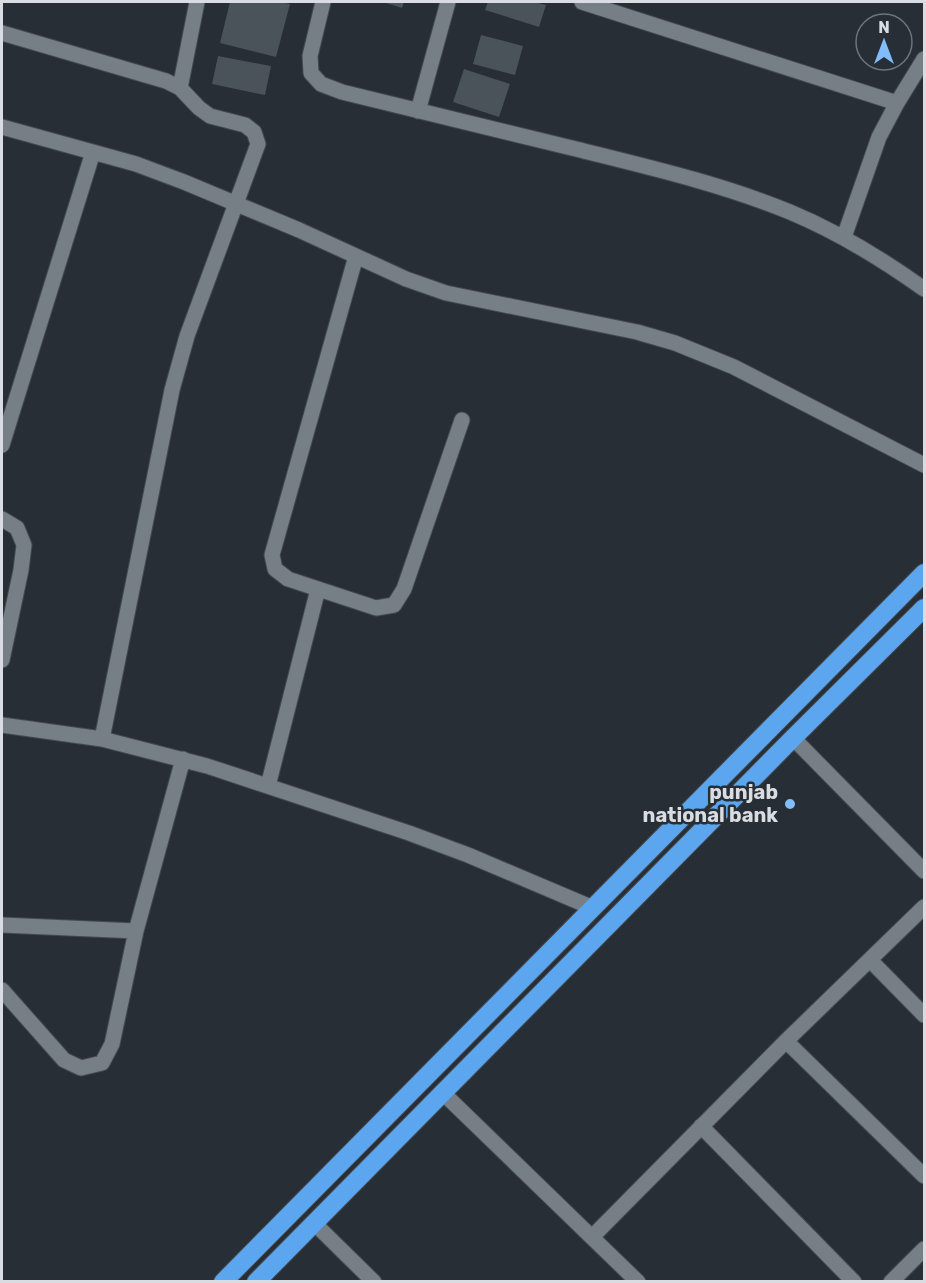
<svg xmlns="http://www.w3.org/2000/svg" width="926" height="1283" viewBox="0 0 926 1283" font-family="Rubik,sans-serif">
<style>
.building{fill:#4a525a}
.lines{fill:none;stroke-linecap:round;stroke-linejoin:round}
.minor-casing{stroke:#444a4f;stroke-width:17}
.highway-casing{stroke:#444a4f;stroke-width:20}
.minor{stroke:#767e86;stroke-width:15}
.highway{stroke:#5ba6ef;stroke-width:18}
.poi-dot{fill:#80bdfa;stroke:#272e35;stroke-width:2}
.labels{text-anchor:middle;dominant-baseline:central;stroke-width:5;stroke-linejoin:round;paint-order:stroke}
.poi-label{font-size:20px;font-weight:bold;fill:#d9dde2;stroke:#272e35;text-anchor:end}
</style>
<rect width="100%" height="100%" fill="#272e35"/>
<path class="building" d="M230,2H281L290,4L276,57L220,43Z
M383,2H404L402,8Z
M488,2H534L546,5L539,27L485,10Z
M481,35L523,46L515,75L473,64Z
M218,56L271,66L265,95L212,84Z
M464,69L510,84L499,117L453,102Z"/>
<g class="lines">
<defs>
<path id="minor" d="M323,2L310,56L311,73L321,84L342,92C420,111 498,130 576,149C648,167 722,184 790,212C838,232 882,259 924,289
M582,2L897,103
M2,33L166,81L180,88L199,108L210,116L245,125L254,132L258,144L187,336L172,390L102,739
M180,88L197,2
M418,111L448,2
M2,127L136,164L184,182L299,230L406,279L446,293L637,332L675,343L734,367L924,465
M844,237L879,137L897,103L924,59
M356,256L272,555L275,569L288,579L376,608L394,605L404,589L462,420
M2,445L93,152
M2,519L17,528L24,545L21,570L2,660
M2,725L102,739L207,766L409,833L468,855L593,908
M793,738L924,871
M268,786L318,589
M2,925L136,931
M870,960L924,1015
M2,990L64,1060L81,1068L102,1063L112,1044L136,931L183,759
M786,1041L924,1176
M442,1092L638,1282
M701,1126L854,1282
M314,1223L374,1282
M592,1237L786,1041L924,907
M891,1282L924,1249"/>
<path id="highway" d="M223,1282L924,573
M256,1282L793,738L924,608"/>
</defs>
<use href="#minor" class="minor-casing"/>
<use href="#highway" class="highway-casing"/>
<use href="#minor" class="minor"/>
<use href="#highway" class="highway"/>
</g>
<circle class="poi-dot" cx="790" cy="804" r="6"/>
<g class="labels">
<g class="poi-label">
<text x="778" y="792">punjab<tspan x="778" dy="23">national bank</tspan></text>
</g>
</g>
<rect width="926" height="1283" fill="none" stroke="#d9dde2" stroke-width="6"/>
<g transform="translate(884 42)"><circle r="28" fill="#272e35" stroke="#6e747a" stroke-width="1.5"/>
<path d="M0-4.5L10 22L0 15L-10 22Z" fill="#80bdfa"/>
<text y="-9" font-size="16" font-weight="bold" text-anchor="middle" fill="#d9dde2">N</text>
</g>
</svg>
